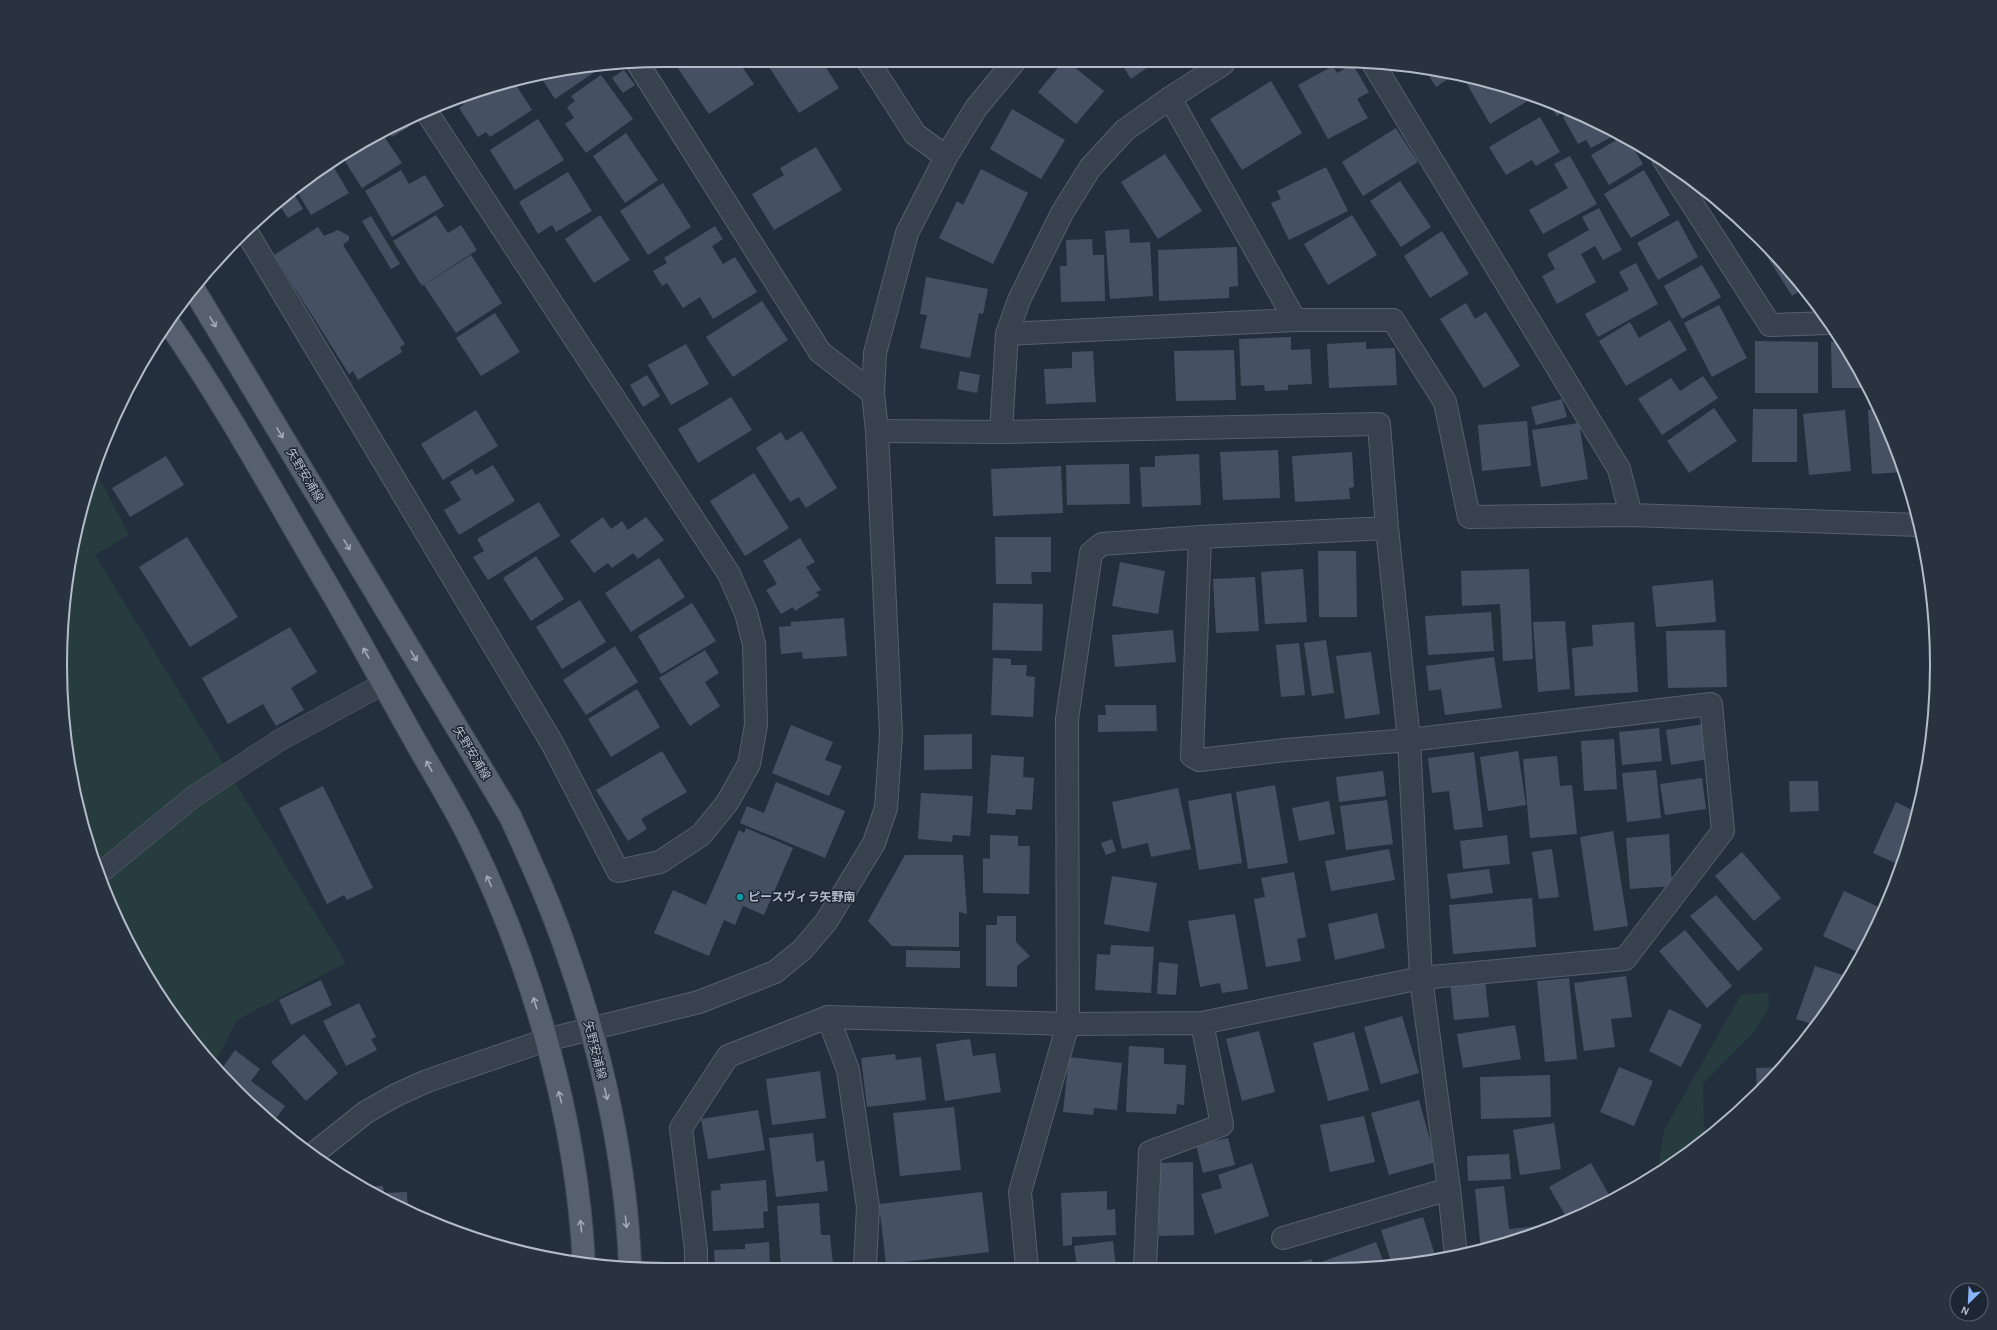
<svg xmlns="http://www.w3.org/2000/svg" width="1997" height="1330" viewBox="0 0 1997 1330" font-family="'Alegreya Sans','Noto Sans JP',sans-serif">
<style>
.green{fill:#263c3f}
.building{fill:#455162}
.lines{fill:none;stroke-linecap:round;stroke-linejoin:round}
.service-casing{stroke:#565f6c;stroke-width:22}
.minor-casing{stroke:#565f6c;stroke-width:24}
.tertiary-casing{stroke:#565f6c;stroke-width:24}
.primary-casing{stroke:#414a57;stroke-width:24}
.service{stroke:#38414e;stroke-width:21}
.minor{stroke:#38414e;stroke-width:22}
.tertiary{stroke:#38414e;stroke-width:22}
.primary{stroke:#56606e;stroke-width:22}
.oneway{stroke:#a1aab7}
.culture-dot{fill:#0f9aa8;stroke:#1d2633;stroke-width:1.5}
.labels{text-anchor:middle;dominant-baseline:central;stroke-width:3;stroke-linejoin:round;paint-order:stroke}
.street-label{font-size:12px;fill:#b4bcc9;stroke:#1d2633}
.poi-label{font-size:12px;font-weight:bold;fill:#b4bcc9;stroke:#1d2633;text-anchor:start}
.rim{fill:none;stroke:#b4bcc9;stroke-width:2}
</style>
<rect width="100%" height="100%" fill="#242f3e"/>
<path class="green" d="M94,468L129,535L95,555L346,963L237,1020L214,1065L185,1033L141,968L106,896L81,821L61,705V625L81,509Z
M1768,992L1769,1007L1754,1032L1703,1084L1704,1125L1710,1136L1700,1145L1658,1171L1664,1130L1741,995Z"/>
<path class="building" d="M688,60L738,61L754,84L709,114L677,67Z
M778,61H826L823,63L839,88L799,113L769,67Z
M1062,63H1069L1104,91L1076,124L1038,92Z
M1121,63H1154L1131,79Z
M586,65H596L599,69L555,99L540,76Z
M1351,65H1353L1369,92L1357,99L1368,118L1328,139L1298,85L1333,66L1337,73Z
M1424,68L1454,75L1436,87Z
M624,70L635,85L623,93L612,78Z
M601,75L633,119L586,153L565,124L574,118L567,107L575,101L571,96Z
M1474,80L1526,92L1531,99L1490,124L1467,84Z
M1271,81L1302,133L1242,170L1210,119Z
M514,82L532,110L490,137L486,132L478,137L459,108L464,104L459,97L471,92Z
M1547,101L1568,109L1557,116Z
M1012,109L1065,140L1041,179L990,149Z
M1573,111L1599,122L1619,133L1591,148L1586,140L1578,144L1563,117Z
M1540,117L1560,152L1536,166L1532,160L1506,175L1489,147Z
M405,119L409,127L392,137L386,129Z
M538,119L564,160L515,190L490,150Z
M1396,128L1418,162L1363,196L1342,162Z
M381,132L402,163L362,188L341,155Z
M626,133L658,180L625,203L593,156Z
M1623,136L1628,139L1643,164L1609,185L1591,155Z
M816,147L842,190L774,230L752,194L784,175L780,168Z
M1165,154L1202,211L1158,239L1121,182Z
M1570,156L1597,204L1543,234L1529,210L1568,188L1554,164Z
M330,161L349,193L311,215L295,188Z
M1326,167L1348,211L1289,240L1271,203L1281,199L1277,191Z
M981,169L1028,193L993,264L939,238L957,201L963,205Z
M401,170L409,184L425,175L444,206L392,237L365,191Z
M1644,170L1670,215L1631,238L1604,194Z
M568,172L592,211L556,232L552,225L538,234L519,202Z
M1400,181L1431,227L1401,247L1370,201Z
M663,183L691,227L648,255L620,211Z
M292,191L303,209L288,218L277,202Z
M1599,208L1622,250L1603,260L1595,246L1581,254L1596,282L1557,304L1542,276L1555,269L1547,254L1589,230L1582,217Z
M436,215L448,233L461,225L477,250L422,286L393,241Z
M600,215L630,260L594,283L565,239Z
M1352,215L1377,255L1328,285L1304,244Z
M371,216L400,264L391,269L362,221Z
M1678,220L1698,257L1658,280L1637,243Z
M715,226L723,239L712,246L723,264L735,257L757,292L713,319L700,297L683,308L667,283L662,286L653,271L667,263L664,258Z
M318,227L324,236L338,230L349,236V240L343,245L405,344L400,347L402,352L358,380L353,371L349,374L274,255Z
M1129,229L1130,243L1150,242L1153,296L1110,299L1105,231Z
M1442,231L1469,274L1430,298L1404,256Z
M1092,239L1093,255H1104L1105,301L1061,302L1060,266H1067L1066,240Z
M1237,247L1238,286L1229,287V298L1159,301L1158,250Z
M1769,251L1804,288L1792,296L1765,253Z
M471,255L502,303L456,333L424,285Z
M1636,263L1658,304L1598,337L1585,314L1629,290L1619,272Z
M1702,265L1721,297L1682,319L1664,286Z
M926,277L988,289L983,314L979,313L970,358L920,348L927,315L920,314Z
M762,301L788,340L733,377L706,337Z
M1466,303L1475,319L1486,312L1520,366L1484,388L1440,319Z
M1719,305L1747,358L1712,377L1684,323Z
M495,313L520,352L481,376L456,338Z
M1670,320L1687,350L1626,386L1599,341L1630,322L1639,338Z
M1291,337V350L1310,349L1312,384L1288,385V390L1265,391L1264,385L1241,386L1239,339Z
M1755,341L1818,342V393H1755Z
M1366,342V349L1395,348L1397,385L1329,388L1327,344Z
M1831,342H1840L1869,388H1832Z
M686,344L709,384L671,405L648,365Z
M1234,350L1236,400L1176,401L1174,351Z
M1093,351L1096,402L1046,404L1044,369L1072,368V352Z
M960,371L980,375L977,393L957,389Z
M647,375L660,396L643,407L630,385Z
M1703,376L1718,398L1662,435L1638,399L1671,378L1680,391Z
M731,397L752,430L698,463L678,429Z
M1562,399L1567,417L1536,425L1531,407Z
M1714,408L1737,441L1689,473L1667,441Z
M1753,409H1797V462H1752Z
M1879,409L1903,472L1872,474L1868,410Z
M476,410L498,446L443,480L421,444Z
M1845,410L1851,471L1809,475L1803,414Z
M1527,421L1531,466L1482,471L1478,425Z
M1579,423L1588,479L1541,487L1532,430Z
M802,431L837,488L806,508L799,497L790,502L756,448L781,432L786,441Z
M1278,450L1280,498L1223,500L1220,452Z
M1352,452L1354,487L1349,488L1350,499L1295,502L1292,456Z
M1199,454L1201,505L1142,507L1140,467H1155V456Z
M166,456L184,485L130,517L112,488Z
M1129,464L1130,504L1067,505L1066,465Z
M493,465L515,501L459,535L444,510L461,500L450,482L472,469L476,475Z
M1061,466L1063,513L993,516L991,469Z
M754,473L789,528L745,556L710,501Z
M539,502L560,536L488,580L473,557L484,551L477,539Z
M603,517L611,529L622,521L628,530L646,517L664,540L638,559L633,553L612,568L608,563L594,573L570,541Z
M187,537L238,617L190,647L139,567Z
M995,537H1051V572H1031L1032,584H996Z
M800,538L815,562L806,567L821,590L816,592L819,596L795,611L793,607L781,614L766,590L777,584L763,561Z
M1318,551H1356L1357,617H1319Z
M536,556L564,599L531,621L503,578Z
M659,558L685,597L631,632L605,593Z
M1120,562L1165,571L1158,614L1112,606Z
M1303,569L1307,622L1265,624L1261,572Z
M1529,569L1533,659L1503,661L1500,604L1462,606L1461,571Z
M1255,577L1259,631L1216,633L1213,579Z
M1713,580L1716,622L1656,627L1652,586Z
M580,600L606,642L562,669L536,627Z
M692,603L716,641L661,674L638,636Z
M993,603L1043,604L1042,651L992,650Z
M1491,612L1494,651L1428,655L1425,616Z
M844,618L847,656L803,659L802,652L781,654L779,627L791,626V622Z
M1565,621L1570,689L1538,692L1533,622Z
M1634,622L1638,692L1575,696L1572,648L1593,646L1592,625Z
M290,627L317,672L291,688L304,710L276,726L263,704L228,724L202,678Z
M1173,630L1176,662L1115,667L1112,635Z
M1725,630L1727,687L1668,688L1666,631Z
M1326,640L1334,693L1312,696L1304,643Z
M1299,643L1305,695L1281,697L1276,645Z
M615,646L638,682L586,715L563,680Z
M705,650L719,673L705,682L720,706L690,726L659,678Z
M1371,652L1380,714L1345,719L1336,656Z
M1494,657L1502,708L1445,715L1441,689L1429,691L1426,666Z
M993,658L1011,659V665H1027L1026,676L1035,677L1033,717L991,715Z
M637,689L660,727L611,757L588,719Z
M1105,705H1156L1157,731L1098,732V715H1106Z
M1704,724L1709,759L1671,765L1666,730Z
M791,725L833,742L825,760L842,766L829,796L772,773Z
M1659,728L1662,761L1622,765L1619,732Z
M972,734V769L924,770V735Z
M1614,739L1617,789L1584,791L1581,741Z
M662,751L687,792L641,819L647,829L628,841L596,790Z
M1518,751L1526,805L1488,811L1480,757Z
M1474,752L1483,827L1454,830L1449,791L1432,793L1428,758Z
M991,755L1024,757L1023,777L1034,778L1032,810L1016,809L1015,815L987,813Z
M1557,756L1560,786L1572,785L1577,834L1530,838L1523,759Z
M1656,770L1661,818L1627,822L1622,773Z
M1383,771L1386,796L1339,802L1336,777Z
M1702,778L1706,809L1665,815L1660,784Z
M1789,781H1818L1819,811L1790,812Z
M776,782L845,811L825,858L740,823L747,806L764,813Z
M1275,785L1288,863L1248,869L1236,792Z
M323,786L373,888L347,900L344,895L327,904L279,808Z
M1178,788L1191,849L1151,857L1148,843L1122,849L1112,802Z
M921,793L973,796L970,836L953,835L952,842L918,839Z
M1231,793L1242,863L1199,870L1188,801Z
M1387,800L1393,844L1346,850L1340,806Z
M1329,801L1335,834L1299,841L1292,808Z
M1896,802L1916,812L1902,866L1873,853Z
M746,828L793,848L764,915L743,906L735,925L724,920L709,956L654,933L673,890L706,905L739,830L744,833Z
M1613,831L1628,926L1594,931L1580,837Z
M1669,834L1672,886L1630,889L1626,838Z
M990,835L1018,836V846H1030L1029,894L983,893V858L990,859Z
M1507,835L1510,864L1463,869L1460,841Z
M1112,839L1116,851L1106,855L1101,843Z
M1389,849L1395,880L1331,891L1325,861Z
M1552,849L1559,897L1539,899L1532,852Z
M1742,852L1781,898L1754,921L1715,876Z
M905,855H963L967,914L959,912V947L892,946L868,921Z
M1489,869L1493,893L1451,899L1447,874Z
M1294,872L1306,937L1297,939L1301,961L1266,967L1254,899L1265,897L1261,878Z
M1112,876L1157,883L1149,932L1104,924Z
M1844,891L1883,909L1862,954L1823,936Z
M1716,895L1763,949L1738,971L1690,916Z
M1532,898L1536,947L1453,954L1449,905Z
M1377,913L1385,948L1335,960L1328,924Z
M1235,914L1248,989L1222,993L1220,983L1200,987L1188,921Z
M997,916H1016V942L1030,956L1017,966V987L986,986V925H997Z
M1685,930L1732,986L1707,1008L1659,951Z
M1111,945L1154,947L1151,993L1095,990L1097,954L1110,955Z
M906,950L960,951V968L906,967Z
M1159,962L1178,964L1176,995L1157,994Z
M1815,966L1849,977L1815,1025L1796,1019Z
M1626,976L1632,1017L1611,1019L1615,1047L1584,1051L1574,983Z
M1569,978L1577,1059L1545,1062L1537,981Z
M321,980L332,1005L291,1025L279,1000Z
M1485,980L1489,1017L1454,1020L1450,983Z
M359,1003L376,1037L371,1039L377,1050L346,1066L323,1021Z
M1669,1009L1702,1025L1681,1067L1649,1051Z
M1402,1016L1419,1073L1381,1084L1364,1027Z
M1515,1025L1521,1059L1463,1068L1457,1034Z
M1259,1031L1275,1092L1242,1101L1226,1039Z
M1354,1032L1369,1090L1328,1101L1313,1043Z
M304,1034L338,1073L306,1101L271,1062Z
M970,1039L973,1056L995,1053L1001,1092L945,1101L936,1044Z
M1129,1046L1164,1048V1064L1186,1065L1184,1105L1177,1104L1176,1114L1126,1112Z
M235,1050L260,1069L251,1081L285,1106L272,1124L220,1071Z
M895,1054L896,1060L921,1057L926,1100L867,1107L861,1058Z
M1069,1057L1122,1063L1117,1110L1094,1108L1093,1115L1063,1112Z
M1619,1067L1653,1081L1634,1126L1600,1112Z
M1784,1067L1764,1085L1757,1092L1756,1068Z
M820,1071L826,1118L772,1125L766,1079Z
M1550,1075L1551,1117L1481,1119L1480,1077Z
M1419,1100L1436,1162L1389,1175L1371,1113Z
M954,1107L961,1170L900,1176L893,1113Z
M758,1110L765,1150L708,1159L701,1119Z
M1364,1116L1375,1162L1330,1172L1320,1125Z
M1554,1123L1561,1169L1520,1175L1513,1130Z
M813,1133L816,1162L824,1160L828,1191L776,1197L769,1138Z
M1228,1138L1235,1165L1203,1173L1196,1145Z
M1509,1154L1511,1179L1468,1181L1467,1156Z
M1193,1162L1194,1235L1159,1236L1158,1163Z
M1252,1163L1269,1216L1215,1234L1201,1194L1222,1188L1218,1175Z
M1591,1163L1612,1200L1599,1208L1568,1220L1549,1187Z
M766,1180L768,1211L763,1212L764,1228L713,1231L711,1191L721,1190L720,1184Z
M383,1186L384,1193L407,1192L408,1212L398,1208L362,1187Z
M1504,1186L1509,1229L1552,1225L1481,1251L1475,1189Z
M1107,1191V1210L1115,1209L1116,1235L1072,1237V1245L1063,1246L1061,1193Z
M982,1192L989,1252L886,1264L879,1204Z
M819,1203L821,1235H830L833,1265L781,1266L777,1206Z
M1423,1217L1436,1258L1392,1265L1381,1230Z
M1113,1241L1116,1267H1077L1074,1246Z
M769,1242L770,1266L715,1265L714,1250L745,1249V1244Z
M1376,1242L1385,1266L1371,1269L1322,1268L1319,1263Z
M1312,1259L1314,1268H1273Z"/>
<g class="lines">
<defs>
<path id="service" d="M99,874L193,797L280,740L383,684"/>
<path id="minor" d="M868,61L915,134L946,157
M637,62L820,352L873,393
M1374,65L1619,469L1631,515
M1170,98L1295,320
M1664,160L1770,325L1829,323
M246,231L552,743L618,871L660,862L701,835L727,803L749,764L756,725L754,644L746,613L729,574L426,111
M1007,334L1295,320H1393L1445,402L1469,517L1631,515L1919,525
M877,431L1001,432L1379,424L1387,528L1409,740L1421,978L1449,1189L1456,1255
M1001,432L1007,334L1019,300L1062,213L1090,168L1125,130L1170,98L1223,64
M1283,1238L1449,1189
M696,1265V1250L681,1128L728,1056L828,1017
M865,1266L868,1207L848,1070L828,1017L1068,1024L1202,1023L1421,978L1625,959L1723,831L1711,704L1409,740L1286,750L1199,760L1192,756L1200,537
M1027,1267L1020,1192L1068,1024L1067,719L1091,553L1102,544L1200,537L1387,528
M1145,1268L1150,1152L1222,1125L1202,1023"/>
<path id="tertiary" d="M312,1155L366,1112L396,1095L427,1081L546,1040L699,1002L775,972L802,950L826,922L874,843L886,808L891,734L877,431L873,393L875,353L907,233L946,157L976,108L1014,62"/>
<path id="primary" d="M193,288L510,816C531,862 552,908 568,956C602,1053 626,1162 630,1265
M168,322C227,407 276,498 328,586C359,639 388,693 418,746C435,776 454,806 469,837C533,966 577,1121 584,1264"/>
</defs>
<use href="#service" class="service-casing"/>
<use href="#minor" class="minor-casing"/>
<use href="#tertiary" class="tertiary-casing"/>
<use href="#primary" class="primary-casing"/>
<use href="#service" class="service"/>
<use href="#minor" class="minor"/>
<use href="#tertiary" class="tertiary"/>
<use href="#primary" class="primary"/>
</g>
<defs><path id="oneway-shaft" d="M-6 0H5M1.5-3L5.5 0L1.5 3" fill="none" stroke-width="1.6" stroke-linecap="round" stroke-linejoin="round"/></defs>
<g class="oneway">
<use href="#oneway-shaft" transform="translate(213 322) rotate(59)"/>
<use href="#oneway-shaft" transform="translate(280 433) rotate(59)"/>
<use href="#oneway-shaft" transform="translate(347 545) rotate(59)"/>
<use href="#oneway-shaft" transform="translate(366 653) rotate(-119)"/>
<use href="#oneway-shaft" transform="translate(414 656) rotate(59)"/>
<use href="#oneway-shaft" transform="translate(429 766) rotate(-119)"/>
<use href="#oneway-shaft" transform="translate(489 881) rotate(-114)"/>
<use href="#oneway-shaft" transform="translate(535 1003) rotate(-107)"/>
<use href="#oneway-shaft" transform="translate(606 1094) rotate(77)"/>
<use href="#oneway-shaft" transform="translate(560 1097) rotate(-104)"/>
<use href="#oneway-shaft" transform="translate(626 1222) rotate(84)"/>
<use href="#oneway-shaft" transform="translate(581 1226) rotate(-96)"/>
</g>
<circle class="culture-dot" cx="740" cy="897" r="4"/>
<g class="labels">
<g class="street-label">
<text transform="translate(305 475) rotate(59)">矢野安浦線</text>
<text transform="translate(472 753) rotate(59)">矢野安浦線</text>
<text transform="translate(595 1050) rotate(76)">矢野安浦線</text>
</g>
<g class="poi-label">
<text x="748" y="897">ピースヴィラ矢野南</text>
</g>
</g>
<path d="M0 0H1997V1330H0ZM665 67H1332A598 598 0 0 1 1930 665V665A598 598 0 0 1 1332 1263H665A598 598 0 0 1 67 665V665A598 598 0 0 1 665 67Z" fill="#29323f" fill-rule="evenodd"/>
<path class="rim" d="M665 67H1332A598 598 0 0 1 1930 665V665A598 598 0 0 1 1332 1263H665A598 598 0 0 1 67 665V665A598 598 0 0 1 665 67Z"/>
<g transform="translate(1969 1302) rotate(204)"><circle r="19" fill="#1d2633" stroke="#59626f"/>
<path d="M0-3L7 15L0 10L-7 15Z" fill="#8ab4f8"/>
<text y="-6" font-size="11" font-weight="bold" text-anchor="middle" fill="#b4bcc9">N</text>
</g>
</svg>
